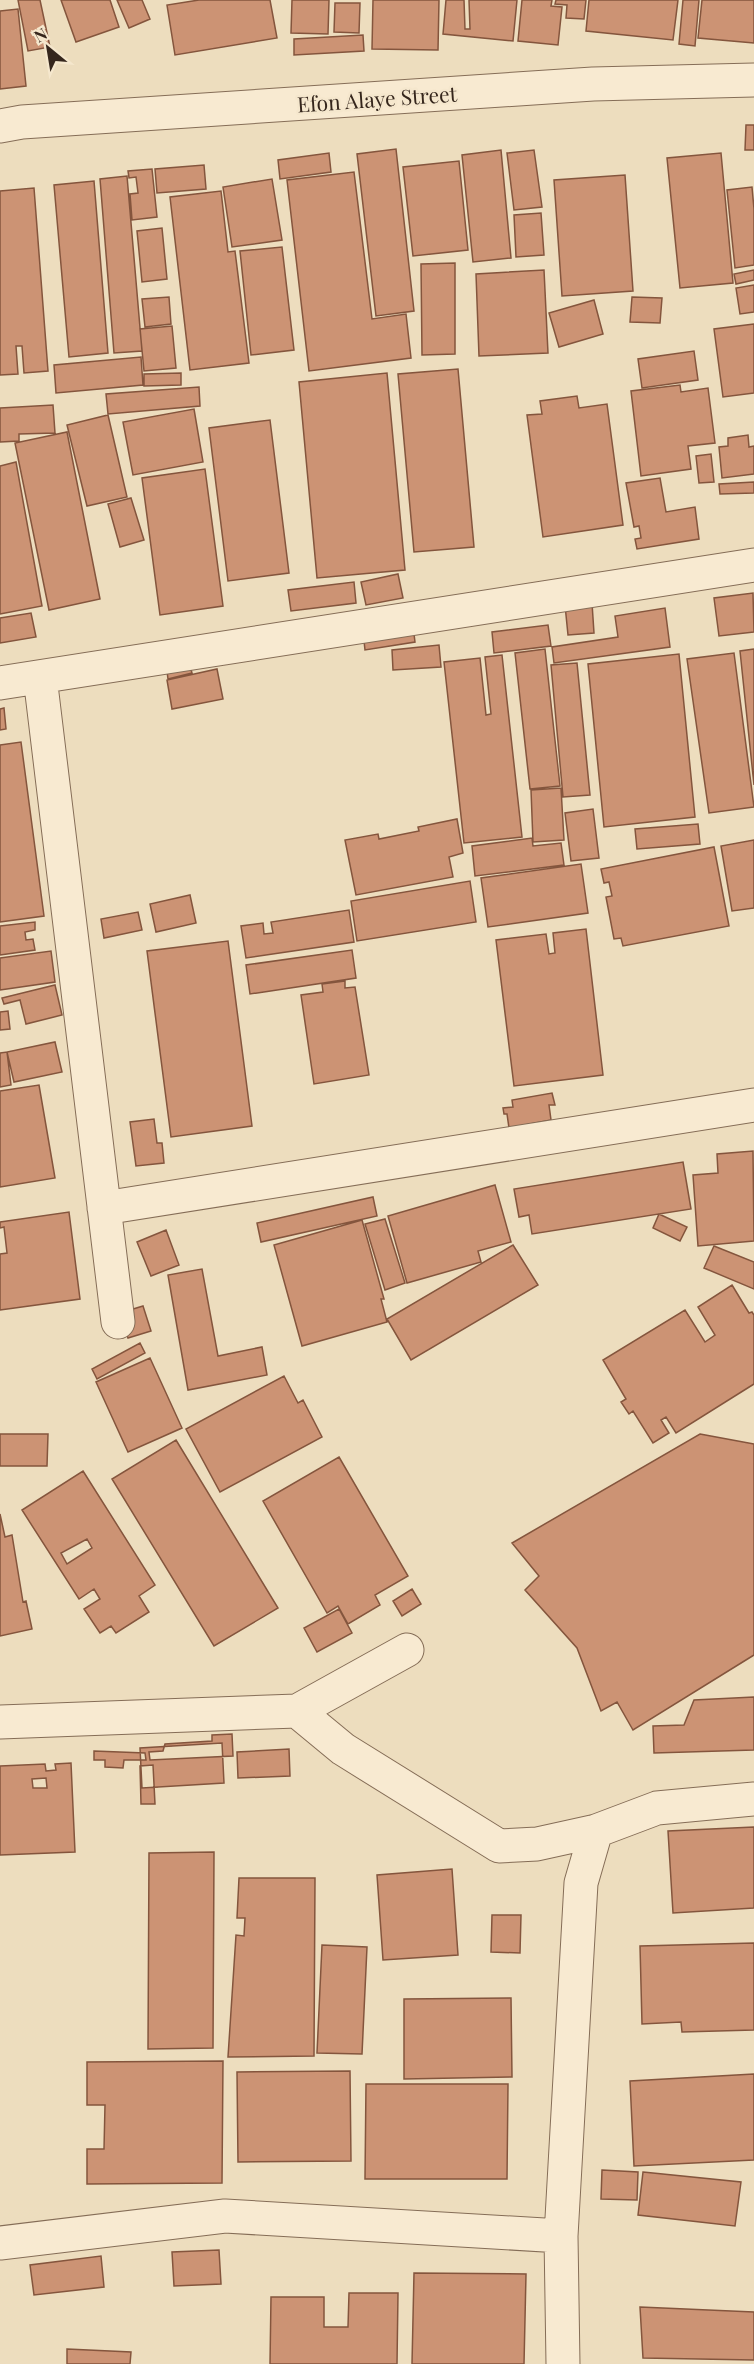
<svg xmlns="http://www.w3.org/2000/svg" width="754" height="2364" viewBox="0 0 754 2364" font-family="'Playfair Display',serif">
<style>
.building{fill:#cc9374;stroke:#84553d;stroke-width:1.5;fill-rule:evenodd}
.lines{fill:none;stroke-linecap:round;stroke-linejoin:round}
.minor-casing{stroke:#856d57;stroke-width:35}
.minor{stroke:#f8ead1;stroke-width:33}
.labels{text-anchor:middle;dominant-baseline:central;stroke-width:5;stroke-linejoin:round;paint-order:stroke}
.street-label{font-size:21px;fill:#35261c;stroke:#f5e7cd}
</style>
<rect width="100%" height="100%" fill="#edddbe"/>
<path class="building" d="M18,0H40L50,47L28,51Z
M61,0H110L119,27L76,42Z
M117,0H142L150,19L129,28Z
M199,0H270L277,38L175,55L167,5Z
M292,0H329L328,34L291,33Z
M373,0H439L438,50L372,49Z
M446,0H464L465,29H470L469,0H517L513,41L443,34Z
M522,0H552L551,6L562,7L558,45L518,41Z
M556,0H586L584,19L566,18L567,5L555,4Z
M589,0H678L673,40L586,31Z
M683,0H699L695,46L679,44Z
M702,0H754V43L698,38Z
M335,3H360L359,33L334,32Z
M18,9L26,86L0,89V11Z
M363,35L364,51L294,55V39Z
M746,125H754V150H745Z
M396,149L414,311L376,316L357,154Z
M501,150L511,258L473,262L462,155Z
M534,150L542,207L514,210L507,153Z
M329,153L331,172L280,179L278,160Z
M721,153L733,283L680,288L667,158Z
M459,161L468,250L413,256L403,167Z
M204,165L206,189L157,193L155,169Z
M152,169L157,217L132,220L130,194L138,193L136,177L129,178L128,171Z
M354,172L372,319L406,314L411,358L309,371L287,180Z
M625,175L633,291L562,296L554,180Z
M127,176L142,351L114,353L100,179Z
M272,179L282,240L232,247L223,187Z
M94,181L108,353L69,357L54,185Z
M752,187L754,209V265L735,268L727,190Z
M34,188L48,371L24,373L22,346H16L18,374L0,375V191Z
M221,191L228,252L235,251L249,363L190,370L170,197Z
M541,213L544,255L516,257L514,215Z
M162,228L167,279L142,282L137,231Z
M282,247L294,350L251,355L240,251Z
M455,263V354L422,355L421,264Z
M544,270L548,353L479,356L476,274Z
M754,270V280L736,284L734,274Z
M754,285V312L740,314L736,288Z
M169,297L171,324L145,327L142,299Z
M632,297L662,298L660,323L630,322Z
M594,300L603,334L559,347L549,313Z
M754,324V393L723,397L714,329Z
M172,326L176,368L144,371L140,329Z
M694,351L698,380L642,388L638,359Z
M141,357L143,385L56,393L54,365Z
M458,369L474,547L414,552L398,374Z
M181,373V385L144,386V374Z
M387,373L405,570L317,578L299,382Z
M680,385L681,392L708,388L715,443L688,446L691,469L641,476L631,391Z
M199,387L200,406L108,414L106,394Z
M577,396L579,408L607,404L623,525L543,537L527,415L542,414L540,401Z
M53,405L55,433L19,434V441L0,442V408Z
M194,409L203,462L133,475L123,422Z
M108,415L127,497L87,506L67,425Z
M270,420L289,573L228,581L209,428Z
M67,432L100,599L49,610L15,443Z
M748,435L749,447L754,446V474L722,478L719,447L728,446V438Z
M711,454L714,482L699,483L696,456Z
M16,462L42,606L0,614V466Z
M205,469L223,606L160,615L142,478Z
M660,478L666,512L695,507L699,539L637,549L635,539L641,538L639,526L634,527L626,483Z
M754,482V493L720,494L719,484Z
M131,498L144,540L120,547L108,504Z
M398,574L403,598L366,605L361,582Z
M354,582L356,603L291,611L288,590Z
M753,593L754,632L719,636L714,598Z
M592,603L594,633L568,635L565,605Z
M665,608L670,647L554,663L552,647L618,637L615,616Z
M31,613L36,637L0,643V618Z
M548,625L551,646L494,653L492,632Z
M414,634L415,642L365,650L364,641Z
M439,645L441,667L393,670L392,650Z
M545,649L560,786L530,789L515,653Z
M754,649V785L740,651Z
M734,653L754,807L709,813L687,659Z
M679,654L695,817L604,827L588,664Z
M502,655L522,837L464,843L444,662L480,658L486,715L491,714L485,657Z
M188,659L192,673L168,679L167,671Z
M577,663L590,795L563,797L551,665Z
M217,669L223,699L172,709L167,680Z
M4,708L6,729L0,730V709Z
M21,742L44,916L0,922V745Z
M561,788L564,840L533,842L531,790Z
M593,809L599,858L571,861L565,813Z
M457,819L463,853L449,857L453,877L356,895L345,840L378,834L379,839L419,831L418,827Z
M698,824L700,844L637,849L635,829Z
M532,838L533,846L561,843L564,865L475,876L472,846Z
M754,840V908L732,911L721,846Z
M714,847L729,926L623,946L621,938L614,939L606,897L612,896L609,882L604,883L601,869Z
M581,864L588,913L488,927L481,878Z
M470,881L476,922L357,941L351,901Z
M190,895L196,923L156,932L150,904Z
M349,910L354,942L246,958L241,926L263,923L264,934L273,933L271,922Z
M138,912L142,930L104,938L101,919Z
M35,922V930L25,932L26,940L33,939L35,950L0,955V926Z
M586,929L603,1075L514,1086L496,940L546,934L549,954L555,953L553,933Z
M228,941L252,1126L171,1137L147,951Z
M352,950L356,978L250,994L246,965Z
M51,951L55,982L0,990V958Z
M345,981V988L355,987L369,1075L314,1084L301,995L323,992L322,984Z
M55,985L62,1015L26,1024L20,1000L4,1004L2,998Z
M8,1011L10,1029L0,1030V1012Z
M55,1042L62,1072L14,1082L7,1052Z
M7,1052L11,1085L0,1087V1053Z
M39,1085L55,1178L0,1187V1091Z
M552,1093L555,1105H549L551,1120L509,1128L507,1114H504L503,1108L513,1107L512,1100Z
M154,1119L157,1143H162L164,1163L136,1166L130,1122Z
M753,1151L754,1241L698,1246L693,1175L718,1173L717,1154Z
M683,1162L691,1209L532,1234L529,1215L519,1217L514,1189Z
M495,1185L511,1242L478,1251L481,1262L407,1283L388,1216Z
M373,1197L377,1216L261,1242L257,1223Z
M69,1212L80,1299L0,1310V1254L7,1253L4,1227L0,1228V1222Z
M659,1214L687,1227L680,1241L653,1228Z
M385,1219L405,1283L385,1290L365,1224Z
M362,1220L384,1299H381L387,1322L302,1346L274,1245Z
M166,1230L179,1265L151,1276L137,1242Z
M513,1245L538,1285L411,1360L387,1319Z
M714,1246L754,1262V1289L704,1268Z
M202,1269L218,1356L262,1347L267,1375L188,1390L168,1275Z
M732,1285L749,1313L752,1312L754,1315V1384L676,1433L666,1417L661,1420L669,1433L653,1443L633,1411L629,1414L621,1402L626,1399L603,1360L685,1310L705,1342L715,1335L698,1307Z
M143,1306L151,1331L128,1338L120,1313Z
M140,1343L145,1353L97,1379L92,1369Z
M150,1358L182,1428L128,1452L96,1382Z
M284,1376L298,1403L303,1400L322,1437L220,1492L186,1429Z
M0,1434H48L47,1466H0Z
M700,1434L754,1444V1655L633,1730L617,1702L601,1711L577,1648L525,1590L539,1576L512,1543Z
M176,1440L278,1608L214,1646L112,1479Z
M339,1457L408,1576L375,1595L380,1605L348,1624L338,1606L327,1613L263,1501Z
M83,1471L155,1585L139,1596L149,1612L116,1633L111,1626L100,1633L84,1609L100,1599L94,1589L79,1599L22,1510ZM87,1539L92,1548L67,1564L61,1553Z
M0,1514L5,1537L12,1535L23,1602L26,1601L32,1629L0,1636Z
M412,1589L421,1604L402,1616L393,1601Z
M339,1609L352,1633L317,1652L304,1628Z
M754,1697V1750L654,1753L653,1726L684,1725L694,1700Z
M232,1734L233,1756L150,1760L149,1752L163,1751L165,1744L212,1741V1735Z
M222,1743L224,1783L142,1788L140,1748Z
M289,1749L290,1776L238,1778L237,1752Z
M94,1751L145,1753L146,1760H124L123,1768L105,1767V1760H94Z
M71,1763L75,1852L0,1855V1766L45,1764L46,1771L56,1770L55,1764ZM46,1778L47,1788H33L32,1779Z
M153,1765L155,1804H141L140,1766Z
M754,1827V1908L673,1913L668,1831Z
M214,1852L213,2048L148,2049L149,1853Z
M452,1869L458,1955L383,1960L377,1875Z
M239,1878H315L314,2056L228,2057L236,1935L244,1936L245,1918H237Z
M492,1915H521L520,1953L491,1952Z
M754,1943V2030L682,2032L681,2022L642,2024L640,1946Z
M322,1945L367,1947L362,2054L317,2053Z
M511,1998L512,2077L404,2079V1999Z
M223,2061L222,2183L87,2184V2149H104L105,2105H87V2062Z
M350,2071L351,2161L238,2162L237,2072Z
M754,2074V2160L634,2166L630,2081Z
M366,2084H508L507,2179H365Z
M602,2170L638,2172L637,2200L601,2199Z
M643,2172L741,2182L735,2226L638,2215Z
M219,2250L221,2284L174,2286L172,2252Z
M101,2256L104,2287L34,2295L30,2265Z
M414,2273L526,2274L524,2364H412Z
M349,2293H398L397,2364H270L271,2297H324V2327H348Z
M640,2307L754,2312V2360L643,2358Z
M67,2349L131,2352L130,2364H67Z"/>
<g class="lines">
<defs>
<path id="minor" d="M0,126L22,122L593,84L754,80
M40,677L118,1322
M0,683L754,565
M104,1208L754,1105
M297,1711L343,1749L499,1846L537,1844L596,1831L657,1808L754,1799
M0,1722L297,1711L407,1650
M0,2243L225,2216L561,2236
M563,2364L561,2236L581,1883L596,1831"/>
</defs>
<use href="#minor" class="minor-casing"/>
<use href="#minor" class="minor"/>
</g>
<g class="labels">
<g class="street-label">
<text transform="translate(377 98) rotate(-4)">Efon Alaye Street</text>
</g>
</g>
<g transform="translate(48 48) rotate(330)" stroke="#f5e7cd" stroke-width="4.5" paint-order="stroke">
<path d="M0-4.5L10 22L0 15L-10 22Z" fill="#35261c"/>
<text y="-9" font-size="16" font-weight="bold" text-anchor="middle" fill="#35261c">N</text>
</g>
</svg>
